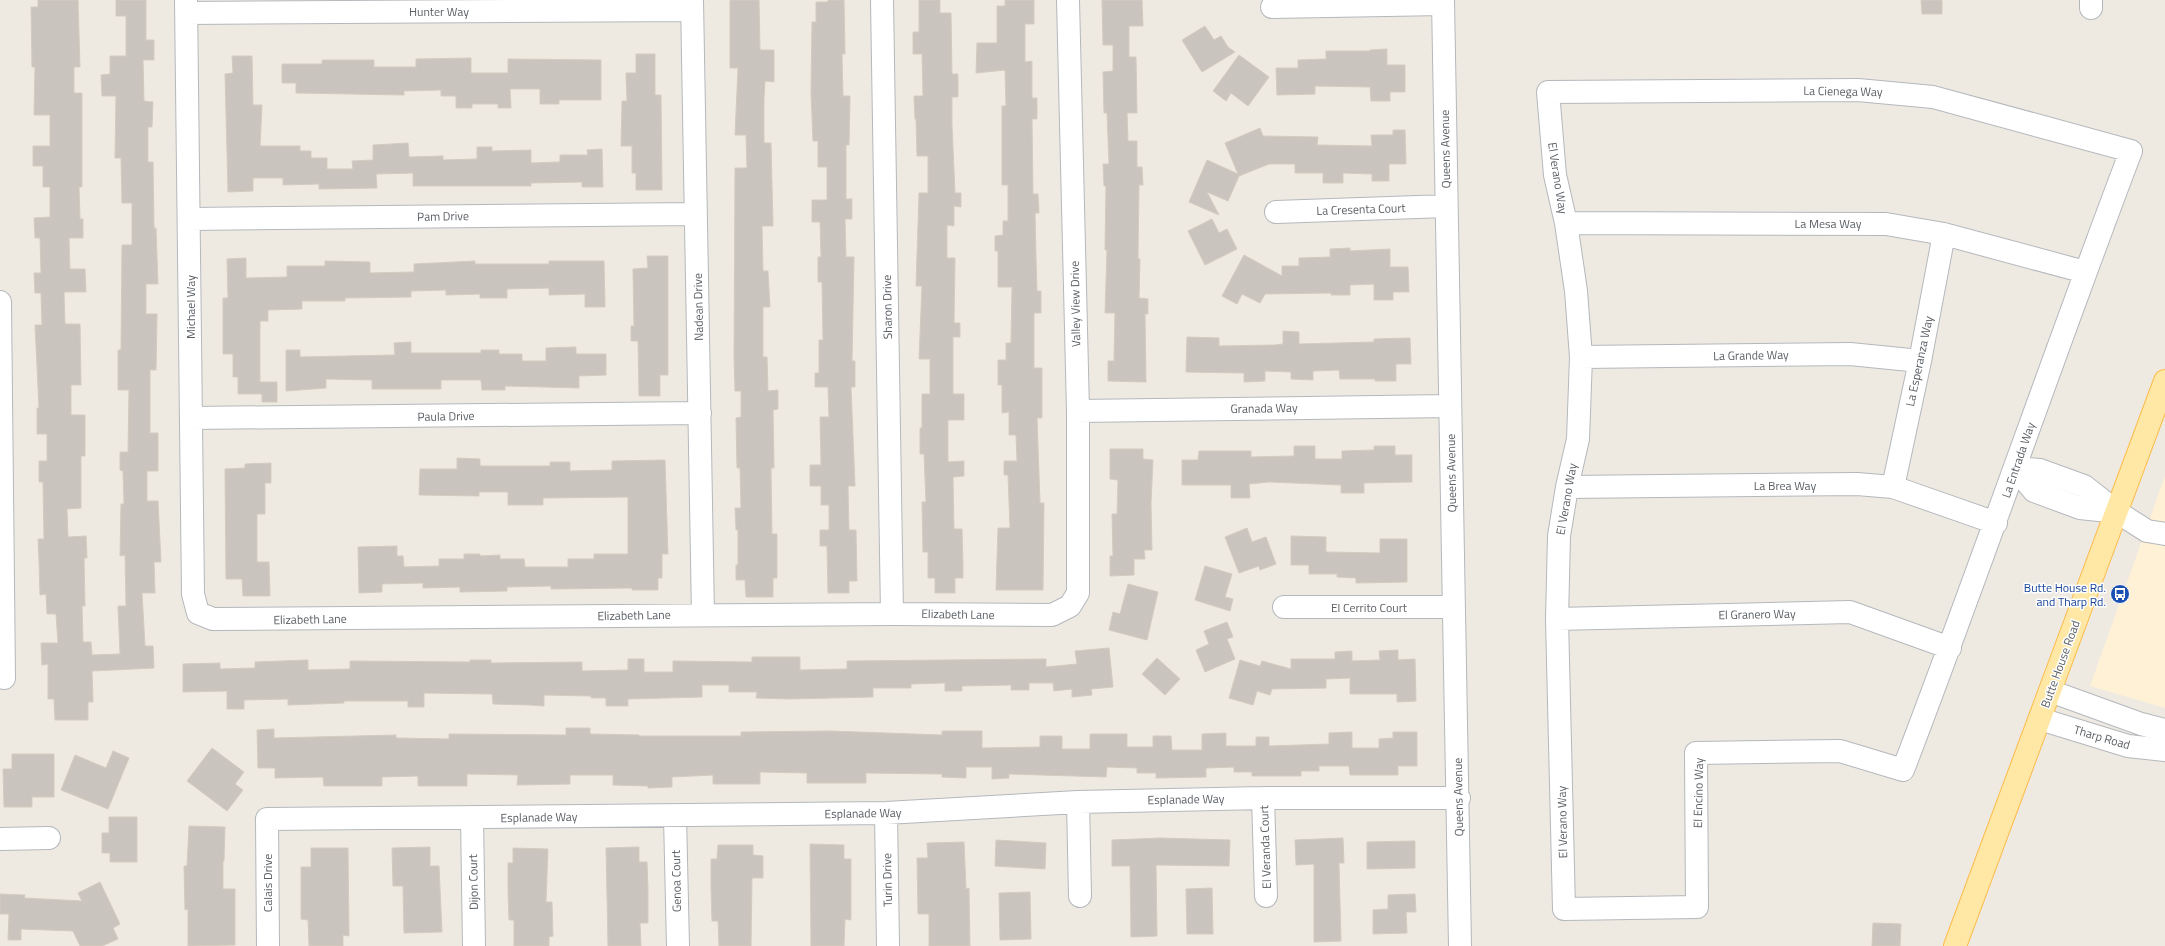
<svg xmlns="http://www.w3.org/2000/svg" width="2165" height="946" viewBox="0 0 2165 946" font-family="'Titillium Web',sans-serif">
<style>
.commercial{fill:#fff1d5}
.building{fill:#c9c5be;stroke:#d3cbbf}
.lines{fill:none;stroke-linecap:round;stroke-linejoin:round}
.minor-casing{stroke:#b4b8bd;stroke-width:24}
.major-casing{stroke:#fdbb4b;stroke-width:24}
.minor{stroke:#fff;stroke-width:22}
.major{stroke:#ffe8a5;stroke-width:22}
.labels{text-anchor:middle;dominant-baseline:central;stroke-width:3;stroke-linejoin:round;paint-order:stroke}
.street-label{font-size:12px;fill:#5a5f64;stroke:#fff}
.transit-label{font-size:12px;fill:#164399;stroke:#fff;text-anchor:end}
</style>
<rect width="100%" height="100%" fill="#eeeae1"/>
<path class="commercial" d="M2165,476V708L2090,686Z"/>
<path class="building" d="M38,0H78L80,67H74V93H82V187H79L80,219H83V238H69L70,269H85L86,292H64L65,324H80L81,385H71V415H85V456H81V508L67,509L68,537L86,536L87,558H84L85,606H82L83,642H91L92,655L120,654L118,606H126L125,555L120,556L121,504H124L123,471L120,470V452H128L129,390H118V350H121L122,245H132V203H122L121,158H115L116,96H102L101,75L110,74V56H126V16H116V0H146V40H154V60H143L144,101L153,102L152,127H148V162H153L154,228H156L158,284H146V314H157L156,370H150V433H158V471H147V501H158L161,562H154L155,593H142L145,646H153L154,668L92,671L93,702H88V720H55L54,699H48V664L42,665L41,643H58L56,614H47L46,594L40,595L39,560L38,539H44L43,482H39V461H47V434H37V408H39L35,325H42L41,293H35L34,273H41L40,238H35L34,218L50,217V187H43V166H33V146H50V115H34L35,67H32L31,7H38Z
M730,0H759L760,50H774V82L765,81L764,98V143H771L773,226H762L763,271H768L770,307H763V357H767L768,391L778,390V409L773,410L774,468H771L772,534H777V578H773V597H746L745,580H736V565H738V530H736L735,508H741L740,468H737L736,418L741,417V391H735L734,358L735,168H747L746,135H735L738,68H730Z
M828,0H844L845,54H842L843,96H850L849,145H846V199H852V219H845L846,257H854L852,361H855V387H851L855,486H848L849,530H856L857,581H849V593H828L827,546H820V530H829V505H821V486H810V465H821L820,417H829L828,387H815V373H819V340H823L822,282H818V257H821L820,222H812V200H827V167H818V141H813L811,92L812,22H816V2H828Z
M919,0H940V13H951L952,74H958V97H952V125L955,193H961V207L954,206V226L947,225V258H955L954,323H960V337H953V394H964V420H948V462L964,461V476L953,477L954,529H962L963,564V578H955V593H935V578H928V552H923L922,502H926L924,454H920V428H922V394H930V359H919L922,286H916L919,193H928V156H917L916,119H915L914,96H923L922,54H913V32H919Z
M1005,0H1034V24H1025V62L1032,61V98H1037V119H1032L1033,194H1038L1039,213H1035L1036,257L1037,291H1041V313H1034V368H1042V418H1037L1040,503H1044L1043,590H996L998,528H1010L1008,475H1004V461H1017L1016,435H1009V412L1002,413V385H998V360H1006V343H1011L1012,287H998V251H995V236L1003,235V221H1008V185H1002V106H1006L1005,70L976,73L977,43H997V6H1005Z
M1102,0H1142L1143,26H1129V57H1136L1137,113H1127L1128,141H1137V167H1142L1143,185H1139L1138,259H1140L1139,298L1148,299V314H1145L1146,382L1108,381V361H1114L1115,313H1105L1107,250H1105L1106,186H1104L1103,164H1109L1107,113H1104L1103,72L1113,71V45H1103Z
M1921,0H1942V14H1922Z
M1205,26L1214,40L1221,36L1228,47L1235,52L1202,72L1182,40Z
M1387,49V65H1405V92H1390V101H1371L1370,87L1315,86V94L1277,95L1276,68H1298V60L1326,59V51H1370V50Z
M636,54H655V95H661L662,190H636V173H632V146H621L622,101H627L626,73H636Z
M1239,55L1269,77L1248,106L1231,93L1226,101L1213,91Z
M232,56H252L253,105H262L260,146H300V151H311V158H327V169H353L352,161L373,160V145L408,143L409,157L443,156V160L477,159V147H492V151L531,150V163L560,162V155H588L587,150L602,149L603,187H582V182L531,183V186H413V173L376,174L377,188L319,189V184L283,185V178H253V191L228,192L225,74L233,73Z
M471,58V73H508V59L601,60V100H559V104H540V89H510L511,108H498V104H472V108H456V96H441V90L404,91V95L296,93V83H282V64H322V60H374V67H416V59Z
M1260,128L1263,136L1318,137L1317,145L1372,146L1371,135H1393V130H1405L1406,164H1389V181H1372V174L1343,173V183H1323V173H1295V164H1269L1239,176L1228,201L1207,192L1219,215L1189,202L1207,160L1238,174L1225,143Z
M1212,219L1219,233L1227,229L1237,249L1205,265L1188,231Z
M1350,248V251L1390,249V267H1408L1409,292H1393V300H1374V284L1350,285V295H1331V293L1265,294L1260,303L1242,294L1237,304L1222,296L1244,255L1282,276V266H1299V258L1330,257V249Z
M647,256H668V375H660V396H639L638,341H631V326H634L633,269L648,268Z
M246,258V278L287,277V266H325V261L370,262V273L414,272V264L475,261V264H549V261H604L605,307H585V294L549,295V288L507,289V298H480V294L446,295V290L411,291V297L345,298V301H302V309L268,310V321H260V382H277V402H262V394H238V377H233V354H223V298H228L227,259Z
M1283,331L1299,332V344L1374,342V339L1410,338L1411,364H1396V381H1375V379H1340L1339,370L1313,371V380L1291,379V372L1265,371V381L1244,382V373L1186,372L1187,337L1219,338V346L1275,345L1283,344Z
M411,342V353H481V350H499V354H522V361H546V348L576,347V354H606V375L579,376V388L505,386V390H482L481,380H441V389H372V380L326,379V388L286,391V350H300V357L395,355L394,343Z
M1294,446H1315V459H1342V451L1374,450V446H1395V455H1412V482L1364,483V493H1341V485L1269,482L1249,484L1250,498H1231V485H1182V460H1198L1199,451H1251V457L1294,456Z
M1110,449H1143V459L1153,460L1151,503L1152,550H1144L1145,559H1134V575L1110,576V556H1113L1112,514H1117L1118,480L1110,479Z
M457,458L480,459V466H550V462H570V471L612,470V461L665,460L668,554H662V578H658V590H632V588L551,589V586L507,587V591L460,592V587L423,588V583L382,584V592L359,593L358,547L397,546V556H403L404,567L439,566V559H464V554H480V556L500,555V559H524L525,567H568V559H594V554H628V497L543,498V505H508V492H479V496L419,495L420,469H457Z
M271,463V483H265V514H257V562H269L270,596H243L242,579H226L225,469L245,468V464Z
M1247,528L1252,542L1266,537L1276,564L1260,570L1259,566L1239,573L1225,537Z
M1291,536L1326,537V552L1380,553V539H1407V582L1356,583V578L1337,577V574H1309V565H1291Z
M1205,566L1232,574L1225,597L1233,599L1230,611L1195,600Z
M1128,584L1158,592L1147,640L1109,630L1113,612L1120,614Z
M1227,622L1233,637L1227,639L1235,659L1205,672L1196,650L1209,644L1204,631Z
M1109,648L1113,687L1091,689L1092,695L1072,697V689L1054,691L1053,683H1029V690H1011V685L962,686V691H945V683L911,684V688H873V697L789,699L756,698L757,692H729V685H702V697L628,699V706H606V698H591V696L544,695V706L529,705L493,704L492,694L424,693V707H408V701H344V703L288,705V699L244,700V709H227V691L183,692V664L220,663V669L255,668V662L308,660V670L350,669V661L470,662V660H491V663L582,662V671L628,670V659H644V672H673V661L752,662V657H800V670L847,669V661L1046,659V667L1077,664L1075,651Z
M1398,650V660L1415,659L1416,701L1397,702V694H1350V678L1326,679V688L1272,689L1270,695L1257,691L1253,705L1229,698L1240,660L1260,666L1262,661L1291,669V659H1335V652L1352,651V661L1380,660L1379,651Z
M1157,658L1180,679L1165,695L1142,674Z
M566,728H590V734L639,735V736H741V732L829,731L942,735V731H982V748L1040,747V736H1062V749H1090V734H1127V747H1153V736H1171L1172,750H1202V734L1226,733V746H1256V737H1269V746L1329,744V733L1352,732V748H1379V739L1393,738V732H1417V766H1398V775H1350L1349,766H1319V771H1301V776H1252V772H1234V767L1206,768V777L1156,778V773H1137V768L1107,767L1106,777L1009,774V778L992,779V767H966V778L942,777V774L866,773V783H807V773L760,772V784H713V775L672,777V787L648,788V786L613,785V775H570V784L517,785L518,775L467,774V786H418V776L382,777V786H324L323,777L275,778V768H258L257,730L274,729V738L396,735V738L449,739V734L566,735Z
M212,748L244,772L235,784L243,790L227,811L187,781Z
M113,751L129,758L108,809L61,790L75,755L106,768Z
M12,754H54V797H32V807H4L3,769H12Z
M109,817H137V862H110V853H102V833H109Z
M189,826L225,827L224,861H223V889H235V945L188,946V909L185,910L184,866H187Z
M1160,838L1230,840L1229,866L1156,865L1157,936L1131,937L1130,866H1112V840Z
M1343,838L1344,863H1339L1341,941L1314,942V864L1296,865L1295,840Z
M996,840L1046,843L1045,869L995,866Z
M1415,841V868L1367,869V842Z
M964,842L966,889L969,888L970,946H929V914H918L917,858H928L927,843Z
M810,844L844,845V859H851V920L845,919L844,946H811Z
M718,845H753V855L763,856V878H752L751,946H719L718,921H712L711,888V859H717Z
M430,847V866H439L442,932L404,933L403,886H393L392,848Z
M639,847V862H647L648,890V923H640L641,946H608L606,848Z
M311,848H348L349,936L343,935V946H309L308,920L301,919V867H311Z
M513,848L548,849L546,902H552L553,936L549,937V946H514V920H509L508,891V863H513Z
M100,882L120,924L113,928L118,939L102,946H80L73,931L21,929V940H8L9,914H0V894L25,895L24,898L82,901L78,893Z
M1212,888L1213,934H1187L1186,889Z
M1030,892L1031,939L1000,940L999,893Z
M1415,894L1416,912H1406L1407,933L1373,934V910L1388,909V895Z
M1873,923L1901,924L1900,946H1872Z"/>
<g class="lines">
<defs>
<path id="minor" d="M186,0L193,594L198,613L213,619L892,614L1052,615L1070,606L1078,593V411L1068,0
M692,0L703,615
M882,0L892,614
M1443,0L1460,946
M2091,0V8
M1272,7L1443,4
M186,13L692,10
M1858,90L1933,97L2131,151C2053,356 1982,564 1903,770L1840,751L1696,753L1697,907L1564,909L1557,619L1559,536L1567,487L1578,439L1581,357L1576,291L1566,223L1555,175L1548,92Z
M1276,212L1446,206
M190,219L695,214
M1566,223L1886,224L1944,234L2085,272
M0,302L4,678
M1581,357L1850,354L1920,361
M1078,411L1450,406
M191,418L700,413
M2015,468L2040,470L2084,486L2117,512L2147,531L2165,534
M2015,468L2034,491L2080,508L2118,512
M1567,487L1857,484L1893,487L1996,523
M1893,487L1920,361L1944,234
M1284,607H1453
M1557,619L1850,612L1950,648
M2050,691L2141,724L2165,730
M2040,719L2128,746L2165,750
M1263,798L1266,896
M1078,802L1080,896
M886,813L888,946
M675,816L678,946
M472,817L474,946
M0,839L49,838
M268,946L267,819L886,813L1078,802L1263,798H1459"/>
<path id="major" d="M1955,946L2165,381"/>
</defs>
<use href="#minor" class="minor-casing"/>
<use href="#major" class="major-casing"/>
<use href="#minor" class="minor"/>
<use href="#major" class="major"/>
</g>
<defs>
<symbol id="bus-disc" viewBox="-11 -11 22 22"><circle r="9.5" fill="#1a4fb4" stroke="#fff"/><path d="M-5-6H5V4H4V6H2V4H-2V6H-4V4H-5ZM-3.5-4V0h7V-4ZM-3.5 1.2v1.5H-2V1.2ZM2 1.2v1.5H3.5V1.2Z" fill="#fff"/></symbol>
</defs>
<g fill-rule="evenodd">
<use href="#bus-disc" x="2109" y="583" width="22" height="22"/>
</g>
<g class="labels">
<g class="street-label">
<text x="439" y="11">Hunter Way</text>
<text transform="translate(1843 91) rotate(1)">La Cienega Way</text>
<text transform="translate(1445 149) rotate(-91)">Queens Avenue</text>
<text transform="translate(1558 178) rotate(81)">El Verano Way</text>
<text transform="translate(1361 209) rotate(-2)">La Cresenta Court</text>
<text transform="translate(443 216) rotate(-1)">Pam Drive</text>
<text x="1828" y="223">La Mesa Way</text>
<text transform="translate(1075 304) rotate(-91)">Valley View Drive</text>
<text transform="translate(190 307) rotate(-90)">Michael Way</text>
<text transform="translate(698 307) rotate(-91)">Nadean Drive</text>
<text transform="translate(887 307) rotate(-91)">Sharon Drive</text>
<text transform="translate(1751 355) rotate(-1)">La Grande Way</text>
<text transform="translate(1919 361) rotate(-78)">La Esperanza Way</text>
<text transform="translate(1264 408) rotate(-1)">Granada Way</text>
<text transform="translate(446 416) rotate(-1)">Paula Drive</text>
<text transform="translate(2018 460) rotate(-71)">La Entrada Way</text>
<text transform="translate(1451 473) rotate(-91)">Queens Avenue</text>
<text x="1785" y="485">La Brea Way</text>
<text transform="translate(1566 499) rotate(-80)">El Verano Way</text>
<text x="1369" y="607">El Cerrito Court</text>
<text transform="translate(958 614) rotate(1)">Elizabeth Lane</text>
<text transform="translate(1757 614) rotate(-1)">El Granero Way</text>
<text transform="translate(634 615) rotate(-1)">Elizabeth Lane</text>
<text transform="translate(310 619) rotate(-1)">Elizabeth Lane</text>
<text transform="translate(2060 664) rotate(-70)">Butte House Road</text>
<text transform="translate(2102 737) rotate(16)">Tharp Road</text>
<text transform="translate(1698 793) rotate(-89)">El Encino Way</text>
<text transform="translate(1458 797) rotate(-91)">Queens Avenue</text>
<text transform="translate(1186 799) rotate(-1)">Esplanade Way</text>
<text transform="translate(863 813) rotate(-1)">Esplanade Way</text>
<text transform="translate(539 817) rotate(-1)">Esplanade Way</text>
<text transform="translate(1562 822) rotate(-91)">El Verano Way</text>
<text transform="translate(1265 847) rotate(-92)">El Veranda Court</text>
<text transform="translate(887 880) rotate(-91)">Turin Drive</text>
<text transform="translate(676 881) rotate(-91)">Genoa Court</text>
<text transform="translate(473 882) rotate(-91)">Dijon Court</text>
<text transform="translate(267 883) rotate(-90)">Calais Drive</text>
</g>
<g class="transit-label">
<text x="2106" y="587">Butte House Rd.<tspan x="2106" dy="14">and Tharp Rd.</tspan></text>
</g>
</g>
</svg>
